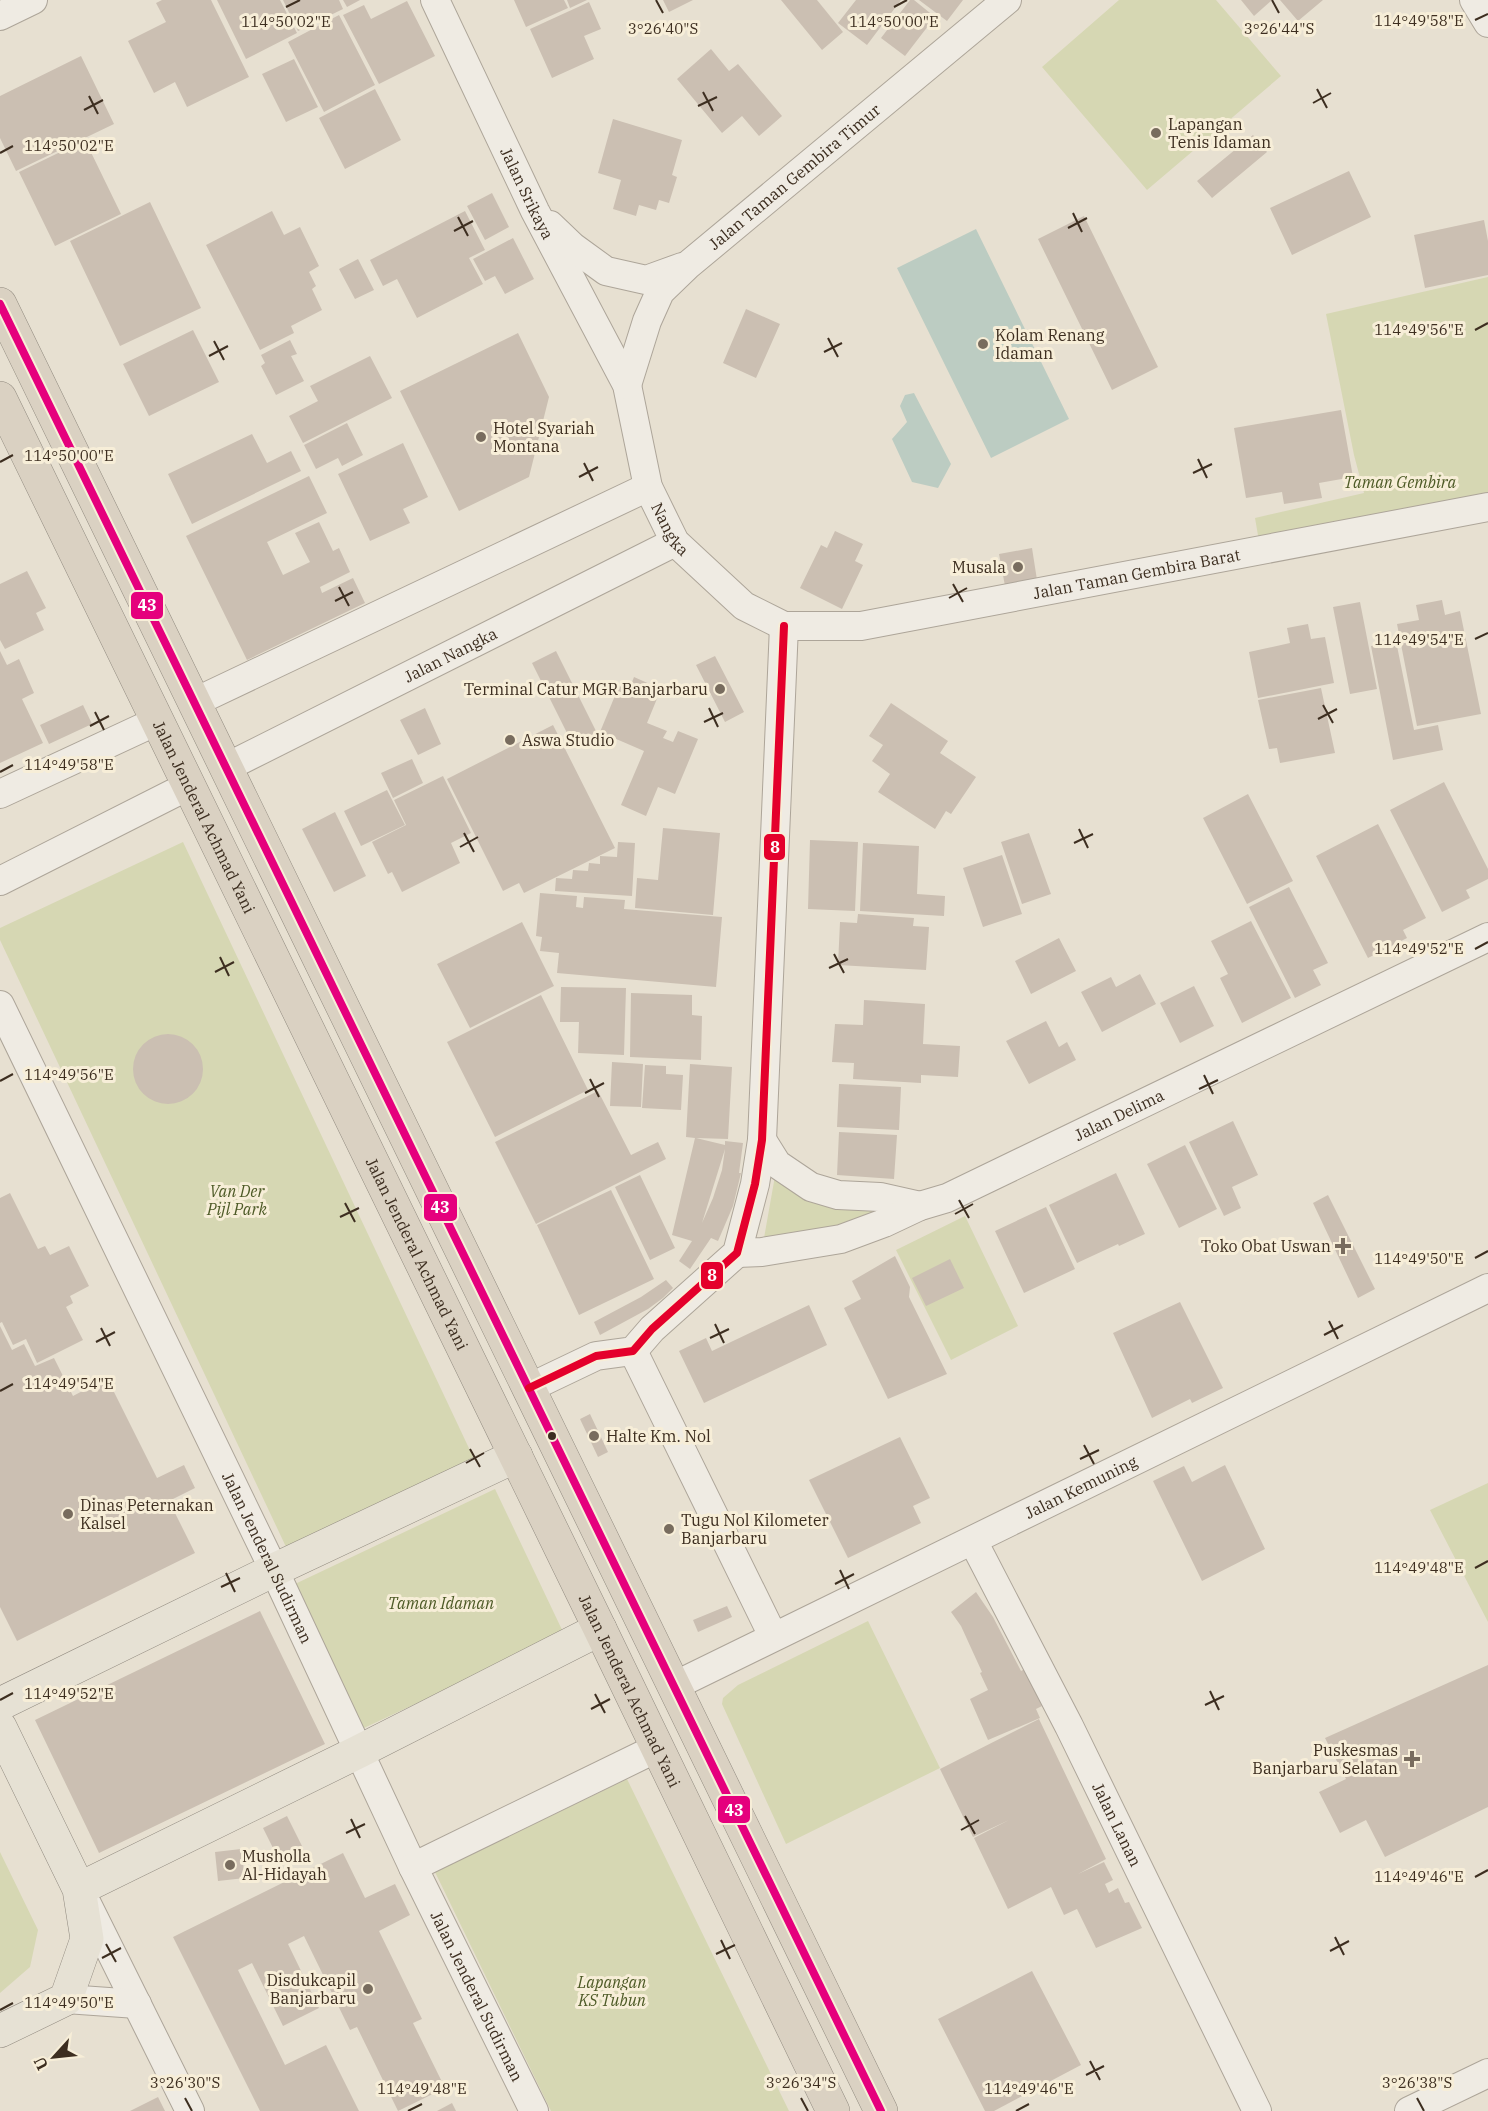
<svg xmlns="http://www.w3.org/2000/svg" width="1488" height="2111" viewBox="0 0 1488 2111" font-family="'IBM Plex Serif',serif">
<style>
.green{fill:#d6d7b3}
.water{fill:#bcccc2}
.building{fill:#cbbfb2;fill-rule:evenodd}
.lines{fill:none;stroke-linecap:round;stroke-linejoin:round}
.minor-casing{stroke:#ada599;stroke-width:30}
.major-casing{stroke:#928b80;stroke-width:34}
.highway-casing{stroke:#928b80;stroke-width:34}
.minor{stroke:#efebe3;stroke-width:28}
.major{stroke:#e6e1d4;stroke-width:33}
.highway{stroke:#dad1c2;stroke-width:33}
.bus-1-casing{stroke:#f7eed8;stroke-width:12}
.bus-2-casing{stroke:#f7eed8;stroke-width:12}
.bus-1{stroke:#e5007d;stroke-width:8}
.bus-2{stroke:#e4002b;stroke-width:8}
.ticks{fill:none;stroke:#3d2e20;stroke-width:2}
.poi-dot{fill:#786c5e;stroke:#f7eed8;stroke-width:2}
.bus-dot{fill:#3d2e20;stroke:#f7eed8;stroke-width:2}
.labels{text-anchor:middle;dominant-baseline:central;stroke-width:6;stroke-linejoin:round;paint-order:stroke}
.poi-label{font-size:16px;fill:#3d2e20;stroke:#f7eed8;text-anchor:start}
.street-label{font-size:16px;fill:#3d2e20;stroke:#f7eed8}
.park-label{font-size:16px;font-style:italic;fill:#4d5a26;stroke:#f7eed8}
.ticks-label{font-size:15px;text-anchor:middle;fill:#3d2e20;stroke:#f7eed8;stroke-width:6;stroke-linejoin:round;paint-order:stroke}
.line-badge{stroke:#f7eed8;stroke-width:2}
.badge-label{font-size:16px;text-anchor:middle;font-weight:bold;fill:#fff}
</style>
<rect width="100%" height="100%" fill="#e7e0d1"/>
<path class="green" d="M1119,0H1216L1281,76L1147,190L1042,67Z
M1488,277V499L1260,547L1255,518L1364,493L1354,455L1326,314Z
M183,842L475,1461L287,1549L0,940V928Z
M775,1176L880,1207L882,1213L846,1227L764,1238Z
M965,1216L1018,1326L951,1360L896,1250Z
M1488,1483V1622L1430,1510Z
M495,1489L564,1634L364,1728L295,1584Z
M868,1621L940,1768L786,1844L722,1704L723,1698L738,1685Z
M627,1779L789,2111H551L435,1872Z
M0,1852L38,1930L30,1967L0,1993Z"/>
<path class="water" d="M976,229L1069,419L991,458L897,268Z
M914,393L951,464L938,488L912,482L892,439L907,422L900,406L905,395Z"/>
<path class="building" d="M162,0H211L249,77L187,107L175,82L154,93L128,41L166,22L156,3Z
M217,0H280L297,33L246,59Z
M283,0H339L343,9L298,31Z
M343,0H360L347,7Z
M514,0H564L568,8L526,27Z
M567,0H587L570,8Z
M663,0H693L669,12Z
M781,0H817L843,32L822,50Z
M856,0H901L867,45L838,23Z
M910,0H914L935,17L905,56L881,38Z
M919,0H963L947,21Z
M1241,0H1272L1254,16Z
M1280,0H1323L1298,21Z
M407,1L435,56L379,84L343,15L364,5L371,19Z
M589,2L601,29L584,36L594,59L552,78L530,29Z
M339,15L375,85L324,112L288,42Z
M711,49L729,71L738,64L782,116L759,136L742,116L722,133L677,79Z
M81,56L114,124L16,171L0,138V96Z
M294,59L318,107L286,122L262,74Z
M375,89L401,140L345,169L319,118Z
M613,119L682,140L672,175L677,177L669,203L659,200L656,210L639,205L636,216L613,209L621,180L598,173Z
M1253,135L1267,152L1212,198L1197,181Z
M85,140L121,214L55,246L19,172Z
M1349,171L1371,217L1292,255L1270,208Z
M492,193L509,227L485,240L467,206Z
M150,202L201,308L120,346L70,241Z
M272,211L284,235L300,227L319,266L309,272L316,286L312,289L322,310L291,326L294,333L260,350L206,245Z
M465,211L485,250L469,258L483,284L417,318L397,279L383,286L370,260Z
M1084,216L1158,367L1112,390L1038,239Z
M1484,220L1488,241V275L1425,288L1414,235Z
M513,238L534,279L505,294L495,276L485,281L473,259Z
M358,259L374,290L355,299L339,269Z
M746,309L780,324L756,378L723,363Z
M193,330L219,382L149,416L123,364Z
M518,333L549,397L529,477L459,511L400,391Z
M290,340L297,354L291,356L304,381L276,395L261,366L265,363L261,355Z
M370,356L392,398L303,443L289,416L318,401L310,386Z
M1341,410L1353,477L1319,483L1322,498L1284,504L1282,492L1246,498L1234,428Z
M347,423L363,455L342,466L338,458L316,469L304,445Z
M252,434L267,463L291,451L301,471L192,524L168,474Z
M403,443L428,497L403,509L410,523L370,541L338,474Z
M309,476L327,513L267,542L283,575L310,562L295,533L319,522L333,551L339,548L350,572L320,587L322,593L353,578L365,603L247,660L186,536Z
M835,531L863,544L855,561L863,565L842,609L800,588L821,545L827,548Z
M1032,548L1037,580L1005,586L999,554Z
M27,571L46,608L36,613L44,630L5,649L0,640V584Z
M1442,600L1445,615L1460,611L1481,714L1417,726L1397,624L1419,620L1416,605Z
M1360,602L1377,689L1350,694L1333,607Z
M1308,624L1311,639L1325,637L1334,683L1258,698L1249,652L1290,643L1287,628Z
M1396,641L1414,730L1438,725L1443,750L1393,760L1371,646Z
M0,651L7,665L19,659L34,693L22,699L43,743L0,763Z
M556,651L598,735L574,747L532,663Z
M715,656L744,712L725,722L696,665Z
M634,677L661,689L647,723L667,731L663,738L673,742L678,731L698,739L675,794L658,787L646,816L621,805L644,751L600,732L619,686L629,690Z
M1321,688L1335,753L1280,763L1277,748L1269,749L1258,700Z
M891,703L948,741L940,753L976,777L951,814L946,811L935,829L878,792L890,774L872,761L883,745L869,736Z
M83,705L92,724L49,744L40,725Z
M425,708L441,744L418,755L400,720Z
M553,725L615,848L524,893L519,883L503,891L447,779Z
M412,759L423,783L393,798L381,773Z
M443,776L471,833L451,843L460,863L402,892L392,872L388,874L372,842L406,825L394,800Z
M1444,782L1488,869V879L1466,890L1470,898L1442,912L1390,810Z
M387,790L405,825L361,846L344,811Z
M1248,794L1293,881L1247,904L1203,818Z
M335,812L366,876L334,892L302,829Z
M1378,824L1426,918L1403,930L1407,938L1368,958L1316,856Z
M663,828L720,833L713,915L635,908L637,878L658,880Z
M1029,833L1051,894L1022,904L1001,842Z
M810,840L858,842L855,911L808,909Z
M618,842L635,843L632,896L555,891L556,878L572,879L573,870L588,871L589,863L600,864V856L617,857Z
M863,843L919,846L917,894L945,896L944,916L860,911Z
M1002,855L1022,914L983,927L963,868Z
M1289,887L1328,963L1313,970L1321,985L1295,998L1249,907Z
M540,893L577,896L576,907L583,908L584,897L625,900L624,909L722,917L716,987L557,973L559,953L540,951L542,937L536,936Z
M858,914L914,918L913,926L929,927L926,970L838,965L840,922L857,923Z
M1251,921L1291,998L1242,1023L1220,978L1228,974L1211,941Z
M522,922L554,986L470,1028L437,964Z
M1059,938L1076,971L1031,994L1015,961Z
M1140,974L1156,1004L1102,1032L1081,992L1111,977L1116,987Z
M1194,986L1214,1026L1180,1043L1160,1003Z
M561,987L626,988L624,1055L578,1053L579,1022H560Z
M631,993L692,995V1015L702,1016L701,1060L630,1057Z
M541,995L588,1090L495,1137L447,1042Z
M864,1000L925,1004L923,1044L960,1046L958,1077L921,1075V1083L853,1079L854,1063L832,1062L835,1024L863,1025Z
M1046,1021L1059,1047L1067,1042L1076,1060L1029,1084L1006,1041Z
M133 1069a35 35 0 1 1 70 0a35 35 0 1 1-70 0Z
M612,1062L643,1064L641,1107L610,1106Z
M690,1064L732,1067L728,1139L696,1138L725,1145V1141L743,1143L739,1173H741L733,1206L718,1241L711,1238L690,1269L679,1261L692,1241L672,1235L695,1138L686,1137ZM725,1149L722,1170L713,1198L702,1223Z
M645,1065L666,1066V1074L683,1075L681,1110L642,1108Z
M839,1084L901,1087L899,1130L837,1127Z
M598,1091L631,1155L658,1142L666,1159L536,1224L495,1142Z
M1233,1121L1258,1175L1232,1187L1241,1208L1224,1216L1189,1142Z
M839,1132L897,1135L894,1179L837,1175Z
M1185,1145L1217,1209L1179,1228L1147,1164Z
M1116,1173L1145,1234L1119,1246L1118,1244L1077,1263L1049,1205Z
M640,1175L675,1248L650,1260L615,1187Z
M611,1190L654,1279L579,1315L537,1225Z
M10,1193L38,1249L45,1246L50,1255L69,1246L89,1286L70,1296L73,1303L66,1307L83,1340L37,1363L26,1339L13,1345L2,1322L0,1323V1198Z
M1328,1195L1375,1289L1358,1298L1313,1203Z
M1046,1207L1075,1269L1024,1293L995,1231Z
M895,1256L910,1287L909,1297L947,1374L888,1399L844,1308L861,1299L852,1281Z
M950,1259L964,1288L926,1306L912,1278Z
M666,1280L673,1288L663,1298L648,1309L600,1335L594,1322L641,1297Z
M1180,1302L1223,1388L1192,1403L1190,1399L1152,1418L1113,1333Z
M809,1305L827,1345L704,1403L679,1351L706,1338L712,1351Z
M0,1326L12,1350L24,1344L35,1366L54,1358L73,1396L107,1378L157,1478L184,1465L195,1488L169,1501L195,1553L17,1641L0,1607Z
M590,1414L608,1452L598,1457L580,1419Z
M900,1437L930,1498L913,1506L921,1523L848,1558L809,1480Z
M1225,1465L1265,1549L1202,1581L1153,1481L1184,1466L1192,1482Z
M976,1592L993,1617L1021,1671L1025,1669L1042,1706L1036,1709L1040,1718L988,1740L970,1699L988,1690L980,1673L982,1672L961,1626L951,1612Z
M727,1606L732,1617L698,1632L693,1620Z
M260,1611L325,1744L99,1853L35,1720Z
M1488,1665V1807L1385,1857L1366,1820L1340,1833L1319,1792L1346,1779L1325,1738Z
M1039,1719L1106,1859L1078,1874L1104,1862L1113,1880L1105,1884L1109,1893L1118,1888L1125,1903L1129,1902L1142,1928L1096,1948L1077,1909L1064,1915L1051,1887L1008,1909L974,1838L1009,1820L973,1837L940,1769Z
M287,1816L304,1850L280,1862L263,1828Z
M241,1849L245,1878L218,1881L215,1852Z
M343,1853L365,1898L395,1884L410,1915L379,1931L422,2019L413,2023L445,2088L398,2111L357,2027L350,2030L304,1936L288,1944L319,2008L283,2026L252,1963L238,1970L285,2065L326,2045L359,2111H260L173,1937Z
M1032,1971L1081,2065L994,2111H985L938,2019Z
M158,2097L165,2111H130Z
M452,2103L456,2111H437Z"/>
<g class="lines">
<defs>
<g id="minor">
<path id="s1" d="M435,0L535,211L627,385L648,487L675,542L744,606L784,626H861L1488,507"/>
<path d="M1474,0L1488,23"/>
<path d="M0,16L33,0"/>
<path d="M550,225L573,247L606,271L646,280L682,267"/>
<path id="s2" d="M627,385L647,321L660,292L688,265L1007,0"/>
<path d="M195,702L648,487"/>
<path id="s3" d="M227,767L675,542"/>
<path d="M0,794L157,721"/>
<path d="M0,881L188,786"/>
<path id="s4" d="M0,1005L274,1570L413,1867L534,2111"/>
<path d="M762,1140L777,1164L811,1187L838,1195L880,1197L920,1206"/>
<path id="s5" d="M737,1253L762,1252L841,1239L884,1223L920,1206L947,1198L1488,937"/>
<path d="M633,1351L773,1636"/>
<path d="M529,1388L596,1356L633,1351L652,1329L737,1253L755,1184L762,1140L784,626"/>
<path id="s6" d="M973,1541L1069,1726L1257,2111"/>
<path id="s7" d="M674,1686L1488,1288"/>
<path d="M413,1867L657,1748"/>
<path d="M87,1904L190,2111"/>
<path d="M66,1999L137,2004"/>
<path d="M1409,2111L1488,2073"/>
</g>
<path id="major" d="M0,1704L274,1570L516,1456
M0,1727L79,1889L87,1939L66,1999L0,2031
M79,1889L358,1752L600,1629"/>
<g id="highway">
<path d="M0,304L881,2111"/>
<path id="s8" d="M0,398L600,1629L833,2111"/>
</g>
</defs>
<use href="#minor" class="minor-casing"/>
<use href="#major" class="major-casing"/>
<use href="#highway" class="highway-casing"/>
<use href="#minor" class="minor"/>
<use href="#major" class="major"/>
<use href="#highway" class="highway"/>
<defs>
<path id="bus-1" d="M0,304L881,2111"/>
<path id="bus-2" d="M529,1388L596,1356L633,1351L652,1329L737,1253L755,1184L762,1140L784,626"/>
</defs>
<use href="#bus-1" class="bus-1-casing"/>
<use href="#bus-2" class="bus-2-casing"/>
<use href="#bus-1" class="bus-1"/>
<use href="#bus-2" class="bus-2"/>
</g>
<path class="ticks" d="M656,0L663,13M1272,0L1279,13M286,7L300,0M894,7L907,0M1475,20L1488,14M1317,89L1327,108M703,92L713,111M89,96L98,114M1313,103L1331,93M698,106L717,97M84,110L103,100M0,153L13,146M1073,213L1082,232M458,217L468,236M1068,228L1087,218M454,231L473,221M1475,330L1488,323M828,338L838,357M214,341L224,360M824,352L842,343M209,356L228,346M1198,459L1207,478M0,462L13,455M584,463L593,481M1193,473L1212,464M579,477L598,467M953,584L963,602M339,587L349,606M949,598L967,588M335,601L353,592M1475,639L1488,633M1323,705L1333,723M709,708L718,727M95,712L104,730M1318,719L1337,709M704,722L723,713M90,726L109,716M0,772L13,765M1079,829L1088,848M464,833L474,852M1074,843L1093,834M460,847L478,837M1475,949L1488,942M834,954L844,973M220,957L229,976M829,968L848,959M215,972L234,962M1204,1075L1213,1094M590,1079L599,1097M0,1081L13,1074M1199,1089L1218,1080M585,1093L604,1083M959,1200L969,1218M345,1203L355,1222M955,1214L973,1204M340,1217L359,1208M1475,1258L1488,1251M1329,1321L1338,1339M715,1324L724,1343M101,1328L110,1346M1324,1335L1343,1325M710,1338L729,1329M96,1342L115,1332M0,1391L13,1384M1084,1445L1094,1464M470,1449L480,1467M1080,1459L1099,1450M466,1463L484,1453M1475,1568L1488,1561M840,1570L849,1589M226,1573L235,1592M835,1584L854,1574M221,1587L240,1578M1210,1691L1219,1710M595,1694L605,1713M0,1700L13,1693M1205,1705L1224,1696M591,1709L610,1699M965,1816L975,1834M351,1819L360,1838M961,1830L979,1820M346,1833L365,1824M1475,1877L1488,1870M1335,1937L1344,1955M721,1940L730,1959M106,1944L116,1962M1330,1951L1349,1941M716,1954L735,1945M102,1958L121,1948M0,2010L13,2003M1090,2061L1100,2080M1086,2075L1104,2066M185,2098L192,2111M801,2098L808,2111M1417,2098L1424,2111M408,2111L422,2104M1016,2111L1029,2104"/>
<g class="poi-dot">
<circle cx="1156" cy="133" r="6"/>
<circle cx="983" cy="344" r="6"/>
<circle cx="481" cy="437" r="6"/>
<circle cx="1018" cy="567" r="6"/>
<circle cx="720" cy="689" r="6"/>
<circle cx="510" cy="740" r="6"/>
<path d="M1340 1237h6v6h6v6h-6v6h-6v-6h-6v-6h6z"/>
<circle cx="594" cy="1436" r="6"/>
<circle cx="68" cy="1514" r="6"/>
<circle cx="669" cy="1529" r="6"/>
<path d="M1409 1750h6v6h6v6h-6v6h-6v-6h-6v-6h6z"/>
<circle cx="230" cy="1865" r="6"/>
<circle cx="368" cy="1989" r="6"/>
</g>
<circle class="bus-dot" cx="552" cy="1436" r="5"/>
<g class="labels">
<g class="poi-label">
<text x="1168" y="124">Lapangan<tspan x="1168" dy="18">Tenis Idaman</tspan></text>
<text x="995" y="335">Kolam Renang<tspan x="995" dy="18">Idaman</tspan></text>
<text x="493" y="428">Hotel Syariah<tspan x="493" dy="18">Montana</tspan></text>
<text x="1006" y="567" text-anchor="end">Musala</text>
<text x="708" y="689" text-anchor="end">Terminal Catur MGR Banjarbaru</text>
<text x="522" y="740">Aswa Studio</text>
<text x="1331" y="1246" text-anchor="end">Toko Obat Uswan</text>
<text x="606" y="1436">Halte Km. Nol</text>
<text x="80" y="1505">Dinas Peternakan<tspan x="80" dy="18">Kalsel</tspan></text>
<text x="681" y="1520">Tugu Nol Kilometer<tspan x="681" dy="18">Banjarbaru</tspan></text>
<text x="1398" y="1750" text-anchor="end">Puskesmas<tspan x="1398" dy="18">Banjarbaru Selatan</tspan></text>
<text x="242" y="1856">Musholla<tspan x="242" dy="18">Al-Hidayah</tspan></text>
<text x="356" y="1980" text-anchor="end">Disdukcapil<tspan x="356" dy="18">Banjarbaru</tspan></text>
</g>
<g class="street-label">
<text stroke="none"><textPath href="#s2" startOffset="276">Jalan Taman Gembira Timur</textPath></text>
<text stroke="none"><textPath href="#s1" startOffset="214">Jalan Srikaya</textPath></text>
<text stroke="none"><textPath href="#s1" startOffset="582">Nangka</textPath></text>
<text stroke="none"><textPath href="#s1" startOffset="1092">Jalan Taman Gembira Barat</textPath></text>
<text stroke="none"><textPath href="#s3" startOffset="250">Jalan Nangka</textPath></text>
<text stroke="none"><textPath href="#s8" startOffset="466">Jalan Jenderal Achmad Yani</textPath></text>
<text stroke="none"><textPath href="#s5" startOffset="410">Jalan Delima</textPath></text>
<text stroke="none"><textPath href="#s8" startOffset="952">Jalan Jenderal Achmad Yani</textPath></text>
<text stroke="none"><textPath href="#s7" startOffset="453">Jalan Kemuning</textPath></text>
<text stroke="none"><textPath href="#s4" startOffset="614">Jalan Jenderal Sudirman</textPath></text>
<text stroke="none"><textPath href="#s8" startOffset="1438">Jalan Jenderal Achmad Yani</textPath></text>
<text stroke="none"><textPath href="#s6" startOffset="318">Jalan Lanan</textPath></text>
<text stroke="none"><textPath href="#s4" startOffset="1100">Jalan Jenderal Sudirman</textPath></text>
</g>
<g class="park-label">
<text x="1400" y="482">Taman Gembira</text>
<text x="237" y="1191">Van Der<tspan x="237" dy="18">Pijl Park</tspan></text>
<text x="441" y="1603">Taman Idaman</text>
<text x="612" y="1982">Lapangan<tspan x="612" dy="18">KS Tubun</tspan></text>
</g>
</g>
<g class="ticks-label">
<text x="1419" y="26">114°49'58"E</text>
<text x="286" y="27">114°50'02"E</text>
<text x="894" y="27">114°50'00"E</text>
<text x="663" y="34">3°26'40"S</text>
<text x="1279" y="34">3°26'44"S</text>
<text x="69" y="151">114°50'02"E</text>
<text x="1419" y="335">114°49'56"E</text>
<text x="69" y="461">114°50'00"E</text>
<text x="1419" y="645">114°49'54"E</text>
<text x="69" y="770">114°49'58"E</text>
<text x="1419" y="954">114°49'52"E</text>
<text x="69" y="1080">114°49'56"E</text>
<text x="1419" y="1264">114°49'50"E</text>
<text x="69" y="1389">114°49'54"E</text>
<text x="1419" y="1573">114°49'48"E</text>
<text x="69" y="1699">114°49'52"E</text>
<text x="1419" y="1882">114°49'46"E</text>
<text x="69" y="2008">114°49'50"E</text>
<text x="185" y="2088">3°26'30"S</text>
<text x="801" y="2088">3°26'34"S</text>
<text x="1417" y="2088">3°26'38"S</text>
<text x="422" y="2094">114°49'48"E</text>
<text x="1029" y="2094">114°49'46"E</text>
</g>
<g class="line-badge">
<rect x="130" y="591" width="34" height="29" rx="6" fill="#e5007d"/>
<rect x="763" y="833" width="23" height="28" rx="6" fill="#e4002b"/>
<rect x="423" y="1193" width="35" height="29" rx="6" fill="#e5007d"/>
<rect x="700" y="1261" width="24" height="29" rx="6" fill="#e4002b"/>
<rect x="717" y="1795" width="34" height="29" rx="6" fill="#e5007d"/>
</g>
<g class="badge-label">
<text x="147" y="611">43</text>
<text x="775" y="853">8</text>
<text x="440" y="1213">43</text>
<text x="712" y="1281">8</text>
<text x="734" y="1816">43</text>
</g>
<g transform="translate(54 2057) rotate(243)" stroke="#f7eed8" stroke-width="4.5" paint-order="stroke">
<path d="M0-4.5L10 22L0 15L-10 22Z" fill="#3d2e20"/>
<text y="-9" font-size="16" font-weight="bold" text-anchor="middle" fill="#3d2e20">U</text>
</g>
</svg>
